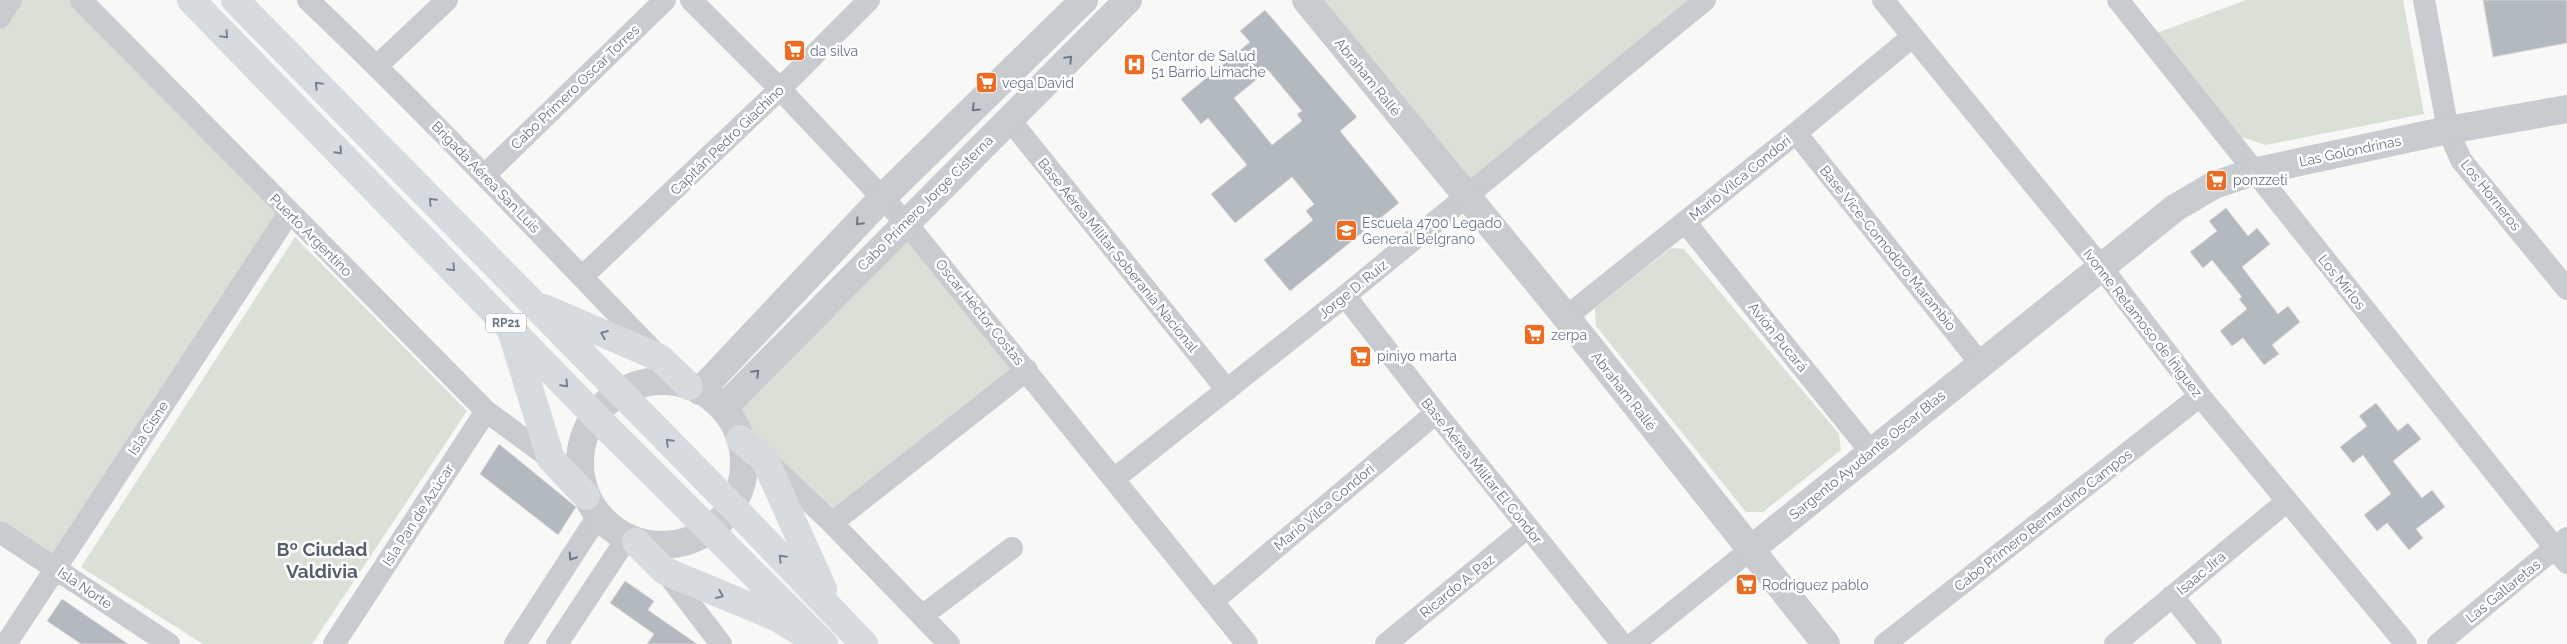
<svg xmlns="http://www.w3.org/2000/svg" width="2567" height="644" viewBox="0 0 2567 644" font-family="Raleway,sans-serif">
<style>
.green{fill:#d9e1d6}
.building{fill:#b3b9c0;stroke:#dadad8;fill-rule:evenodd}
.lines{fill:none;stroke-linecap:round;stroke-linejoin:round}
.minor{stroke:#c8cbcf;stroke-width:22}
.tertiary{stroke:#c8cbcf;stroke-width:28}
.primary{stroke:#d6dbe0;stroke-width:28}
.oneway{stroke:#778395}
.oneway2{stroke:#6b788c}
.labels{text-anchor:middle;dominant-baseline:central;stroke-width:5;stroke-linejoin:round;paint-order:stroke}
.shield{fill:#fff;stroke:#949eac;stroke-width:1}
.shield-label{font-size:12px;font-weight:bold;fill:#667488}
.poi-label{font-size:14px;fill:#667488;stroke:#fff;text-anchor:start}
.street-label{font-size:14px;fill:#667488;stroke:#fff}
.district-label{font-size:19px;font-weight:bold;fill:#545f6d;stroke:#fff}
</style>
<rect width="100%" height="100%" fill="#f8f8f6"/>
<path class="green" d="M12,0H79L286,214L55,566L0,530V19Z
M1309,0H1688L1466,196Z
M2246,0H2403L2424,114L2266,145L2241,137L2154,34Z
M907,224L1023,370L832,522L742,438L725,408Z
M295,237L467,411L312,644H203L81,567Z
M1671,248L1684,249L1839,434L1841,450L1763,512H1746L1596,326L1595,308Z"/>
<path class="building" d="M2483,0H2567V43L2493,57Z
M1265,10L1357,117L1340,131L1399,203L1290,291L1264,260L1313,220L1306,211L1314,204L1292,177L1235,223L1211,194L1247,165L1208,118L1201,124L1181,99L1250,42L1240,31ZM1268,70L1302,111L1297,114L1302,121L1272,145L1234,98Z
M2226,208L2248,236L2257,228L2270,244L2242,267L2278,314L2288,306L2300,322L2272,345L2279,354L2264,365L2243,338L2232,346L2220,331L2247,309L2239,299L2242,297L2212,260L2203,268L2190,252L2217,231L2209,221Z
M2376,403L2398,431L2408,423L2421,439L2393,461L2422,498L2432,490L2445,507L2416,529L2423,538L2409,550L2387,523L2377,531L2364,515L2391,494L2363,455L2353,463L2340,447L2367,426L2359,416Z
M499,444L576,507L558,535L480,474Z
M625,581L654,601L648,610L697,644H647L654,634L610,603Z
M62,599L128,644H81L47,621Z"/>
<g class="lines">
<path class="minor" d="M81,0L486,411L551,459
M308,0C428,114 541,235 656,354
M691,0L780,89L907,224L1247,644
M1883,0L2102,268L2200,396L2406,644
M2118,0L2567,563
M2424,0L2448,130L2461,160L2567,289
M0,17L11,0
M377,66L447,0
M1009,119L1227,390
M1796,133L1980,363
M485,175L665,0
M1685,222L1871,452
M582,277L780,89L869,0
M1345,296L1436,413L1622,644
M1566,317L1796,133L1912,37
M770,464L832,523L949,644
M1114,479L1345,296L1705,0
M832,523L1027,370
M0,532L169,644
M665,571L721,644
M2172,596L2211,644
M1213,601L1436,413
M922,616L1012,548
M6,644L289,213
M334,644L486,411
M515,644L598,516
M557,644L627,538
M1386,644L1528,527
M1633,644L1750,550
M1885,644L2200,396
M2115,644L2286,502
M2438,644L2567,538"/>
<path class="tertiary" d="M1306,0L1566,317L1826,644
M580 463a82 82 0 1 1 164 0a82 82 0 1 1-164 0Z
M700,391L883,197L1084,0
M723,408L1128,0
M1750,550L2175,208L2214,185L2253,172L2448,130L2567,109"/>
<path class="primary" d="M191,0L595,416L824,644
M235,0L732,506L864,644
M544,308L660,358L689,386
M512,333L551,459L586,496
M740,439L765,460L823,589
M636,542L665,571L778,618L799,631"/>
</g>
<defs><path id="oneway-chevron" d="M-2-3.5L2.5 0L-2 3.5" fill="none" stroke-width="1.6" stroke-linecap="round" stroke-linejoin="round" transform="scale(1.25)"/></defs>
<g class="oneway">
<use href="#oneway-chevron" transform="translate(225 35) rotate(46)"/>
<use href="#oneway-chevron" transform="translate(318 85) rotate(-134)"/>
<use href="#oneway-chevron" transform="translate(339 151) rotate(46)"/>
<use href="#oneway-chevron" transform="translate(432 201) rotate(-134)"/>
<use href="#oneway-chevron" transform="translate(452 268) rotate(46)"/>
<use href="#oneway-chevron" transform="translate(604 334) rotate(-157)"/>
<use href="#oneway-chevron" transform="translate(565 384) rotate(46)"/>
<use href="#oneway-chevron" transform="translate(669 442) rotate(-135)"/>
<use href="#oneway-chevron" transform="translate(782 558) rotate(-134)"/>
<use href="#oneway-chevron" transform="translate(720 595) rotate(23)"/>
</g>
<g class="oneway2">
<use href="#oneway-chevron" transform="translate(1069 59) rotate(-45)"/>
<use href="#oneway-chevron" transform="translate(975 108) rotate(136)"/>
<use href="#oneway-chevron" transform="translate(859 222) rotate(133)"/>
<use href="#oneway-chevron" transform="translate(756 373) rotate(-45)"/>
<use href="#oneway-chevron" transform="translate(572 557) rotate(123)"/>
</g>
<defs>
<symbol id="supermarket-square" viewBox="-11 -11 22 22"><rect x="-9" y="-9" width="18" height="18" rx="4" fill="#eb6c23" stroke="#fff"/><path d="M-6-5.5h2.5l.6 2H6L4.5 2H-2.5L-4.4-4H-6ZM-1.5 3.2a1.3 1.3 0 1 0 .1 0ZM3 3.2a1.3 1.3 0 1 0 .1 0Z" fill="#fff"/></symbol>
<symbol id="hospital-square" viewBox="-11 -11 22 22"><rect x="-9" y="-9" width="18" height="18" rx="4" fill="#eb6c23" stroke="#fff"/><path d="M-5-5h3v3.5h4V-5h3V5h-3V1.5h-4V5h-3Z" fill="#fff"/></symbol>
<symbol id="school-square" viewBox="-11 -11 22 22"><rect x="-9" y="-9" width="18" height="18" rx="4" fill="#eb6c23" stroke="#fff"/><path d="M0-5L7-2L0 1L-7-2ZM-4 1L0 2.5L4 1V4Q0 6-4 4Z" fill="#fff"/></symbol>
</defs>
<g fill-rule="evenodd">
<use href="#supermarket-square" x="782" y="38" width="25" height="25"/>
<use href="#hospital-square" x="1122" y="52" width="25" height="25"/>
<use href="#supermarket-square" x="974" y="70" width="25" height="25"/>
<use href="#supermarket-square" x="2204" y="168" width="25" height="25"/>
<use href="#school-square" x="1334" y="218" width="25" height="25"/>
<use href="#supermarket-square" x="1522" y="322" width="25" height="25"/>
<use href="#supermarket-square" x="1348" y="344" width="25" height="25"/>
<use href="#supermarket-square" x="1734" y="572" width="25" height="25"/>
</g>
<g class="labels">
<rect class="shield" x="486" y="313.5" width="40" height="19" rx="4"/>
<g class="shield-label">
<text x="506" y="323">RP21</text>
</g>
<g class="poi-label">
<text x="810" y="51">da silva</text>
<text x="1151" y="56">Centor de Salud<tspan x="1151" dy="16">51 Barrio Limache</tspan></text>
<text x="1002" y="83">vega David</text>
<text x="2233" y="180">ponzzeti</text>
<text x="1362" y="223">Escuela 4700 Legado<tspan x="1362" dy="16">General Belgrano</tspan></text>
<text x="1551" y="335">zerpa</text>
<text x="1377" y="356">piniyo marta</text>
<text x="1762" y="585">Rodriguez pablo</text>
</g>
<g class="street-label">
<text transform="translate(1368 77) rotate(51)">Abraham Rallé</text>
<text transform="translate(575 87) rotate(-44)">Cabo Primero Oscar Torres</text>
<text transform="translate(727 140) rotate(-44)">Capitán Pedro Giachino</text>
<text transform="translate(2350 151) rotate(-12)">Las Golondrinas</text>
<text transform="translate(486 177) rotate(46)">Brigada Aérea San Luis</text>
<text transform="translate(1740 178) rotate(-39)">Mario Vilca Condori</text>
<text transform="translate(2491 195) rotate(51)">Los Horneros</text>
<text transform="translate(925 203) rotate(-45)">Cabo Primero Jorge Cisterna</text>
<text transform="translate(311 235) rotate(45)">Puerto Argentino</text>
<text transform="translate(1888 248) rotate(51)">Base Vice-Comodoro Marambio</text>
<text transform="translate(1118 255) rotate(51)">Base Aérea Militar Soberanía Nacional</text>
<text transform="translate(2342 282) rotate(51)">Los Mirlos</text>
<text transform="translate(1353 289) rotate(-39)">Jorge D. Ruiz</text>
<text transform="translate(980 312) rotate(51)">Oscar Héctor Costas</text>
<text transform="translate(2143 323) rotate(52)">Ivonne Retamoso de Íñiguez</text>
<text transform="translate(1778 337) rotate(51)">Avión Pucará</text>
<text transform="translate(1624 391) rotate(52)">Abraham Rallé</text>
<text transform="translate(148 428) rotate(-57)">Isla Cisne</text>
<text transform="translate(1867 455) rotate(-39)">Sargento Ayudante Oscar Blas</text>
<text transform="translate(1482 471) rotate(51)">Base Aérea Militar El Cóndor</text>
<text transform="translate(1324 507) rotate(-40)">Mario Vilca Condori</text>
<text transform="translate(418 515) rotate(-57)">Isla Pan de Azúcar</text>
<text transform="translate(2043 520) rotate(-38)">Cabo Primero Bernardino Campos</text>
<text transform="translate(2201 573) rotate(-40)">Isaac Jira</text>
<text transform="translate(1457 586) rotate(-39)">Ricardo A. Paz</text>
<text transform="translate(85 588) rotate(34)">Isla Norte</text>
<text transform="translate(2503 591) rotate(-39)">Las Gallaretas</text>
</g>
<g class="district-label">
<text x="322" y="549">Bº Ciudad<tspan x="322" dy="22">Valdivia</tspan></text>
</g>
</g>
</svg>
